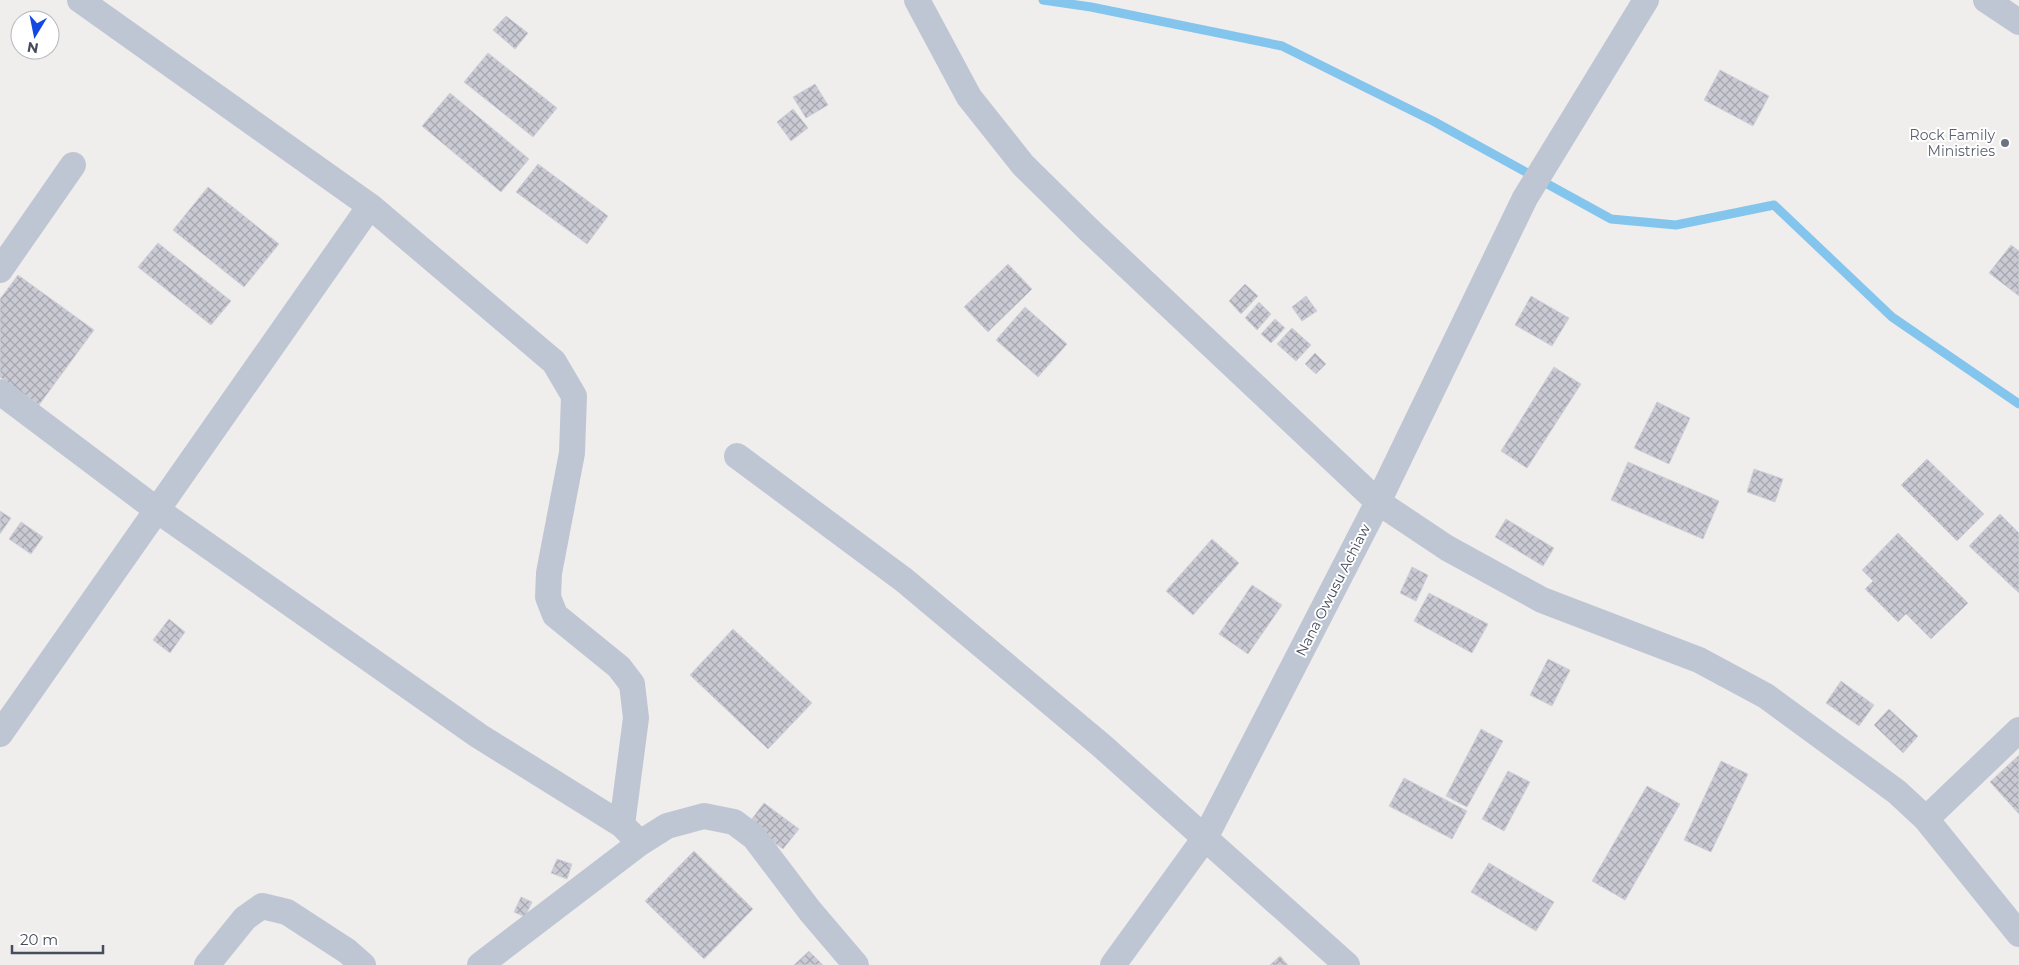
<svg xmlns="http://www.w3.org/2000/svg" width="2019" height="965" viewBox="0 0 2019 965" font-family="Montserrat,sans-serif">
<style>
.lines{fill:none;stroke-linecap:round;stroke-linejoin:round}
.stream{stroke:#84c5ee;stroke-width:9}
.building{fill:url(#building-cross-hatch);stroke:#d0d1d9}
.street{stroke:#bfc6d3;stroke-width:26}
.worship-dot{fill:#6b7280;stroke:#fff;stroke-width:2}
.labels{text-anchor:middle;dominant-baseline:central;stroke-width:4;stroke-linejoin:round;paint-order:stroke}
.worship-label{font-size:14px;fill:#5b616d;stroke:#fff;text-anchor:end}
.street-label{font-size:14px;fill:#454c5b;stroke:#fff}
</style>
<defs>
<pattern id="building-cross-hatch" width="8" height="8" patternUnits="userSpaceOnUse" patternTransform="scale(1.25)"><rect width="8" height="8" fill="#c9cad3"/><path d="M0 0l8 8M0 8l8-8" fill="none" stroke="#a5a6ae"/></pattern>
</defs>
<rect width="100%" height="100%" fill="#f0eded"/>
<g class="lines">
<path class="stream" d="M1043,0L1091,7L1282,46L1433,121L1611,219L1676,225L1774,205L1892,317L2019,404"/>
</g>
<path class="building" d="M506,16L528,33L515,49L493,30Z
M488,53L557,108L533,137L464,82Z
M1720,70L1769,96L1753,126L1704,100Z
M815,84L828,105L806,118L793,97Z
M450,93L529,159L501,192L422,126Z
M793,109L808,128L791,141L777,122Z
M538,164L608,216L587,244L516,192Z
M208,187L279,244L244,287L173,230Z
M158,243L231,301L211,325L138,267Z
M2011,245L2019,251V296L1989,273Z
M1008,264L1032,289L988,332L964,307Z
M18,275L94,330L39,405L0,377V299Z
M1245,284L1258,296L1241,314L1229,301Z
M1306,296L1317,311L1302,321L1292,307Z
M1531,296L1569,318L1552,346L1515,325Z
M1259,302L1271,314L1257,330L1245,318Z
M1025,307L1067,344L1038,377L996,340Z
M1275,319L1285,328L1271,343L1261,334Z
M1292,328L1311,345L1296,361L1277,344Z
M1315,353L1326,364L1316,374L1305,364Z
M1554,367L1581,384L1527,468L1501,451Z
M1657,402L1690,418L1669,464L1634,448Z
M1927,459L1984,514L1957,541L1901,485Z
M1628,462L1719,501L1703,539L1611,500Z
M1754,469L1783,479L1775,502L1747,492Z
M0,511L11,518L0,534Z
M2000,514L2019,533V593L1969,546Z
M1506,519L1554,548L1543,566L1495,537Z
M21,522L43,537L31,554L9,539Z
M1898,533L1968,603L1931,639L1906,614L1898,622L1865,589L1873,581L1862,570Z
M1212,539L1239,563L1193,615L1166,591Z
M1412,567L1428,575L1416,601L1400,593Z
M1252,585L1282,605L1248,654L1219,634Z
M1429,593L1488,624L1472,653L1414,621Z
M169,619L185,632L170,653L153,640Z
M733,629L812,703L768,749L690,675Z
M1548,659L1570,670L1552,706L1530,695Z
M1841,681L1874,705L1859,726L1826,703Z
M1889,709L1918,736L1903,753L1874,725Z
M1481,729L1503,741L1467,807L1446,796Z
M2019,755V814L1990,782Z
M1721,761L1748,774L1711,852L1684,840Z
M1508,771L1530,782L1504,831L1482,819Z
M1404,778L1467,811L1452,839L1389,806Z
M1647,786L1680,804L1625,900L1592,881Z
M764,803L799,829L783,849L748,824Z
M694,851L753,909L704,959L645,901Z
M557,859L572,864L567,879L551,873Z
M1489,863L1554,902L1536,931L1471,892Z
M521,897L532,902L525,917L514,912Z
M809,951L823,965H794Z
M1280,956L1288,965H1270Z"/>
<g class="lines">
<path class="street" d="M80,0L370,206L554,362L574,396L572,453L549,573L548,597L555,615L619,667L632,684L636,718L622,825
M917,0L969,97L1023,165L1088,229L1378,502L1447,548L1542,600L1699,660L1766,696L1897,792L1926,819L2019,934
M1986,0L2019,22
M0,270L73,165
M0,392L157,510L479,736L622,825L640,843
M737,456L904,580L1102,746L1347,965
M0,734L370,206
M1926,819L2019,730
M207,965L245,918L262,906L287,912L347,951L363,965
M480,965L640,843L667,826L704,816L734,822L754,837L810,911L856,965
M1113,965L1205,838L1378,502L1525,198L1646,0"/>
</g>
<circle class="worship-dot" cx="2005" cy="143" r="5"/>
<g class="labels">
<g class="worship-label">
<text x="1995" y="135">Rock Family<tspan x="1995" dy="16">Ministries</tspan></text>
</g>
<g class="street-label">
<text transform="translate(1333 590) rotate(-63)">Nana Owusu Achiaw</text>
</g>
</g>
<g transform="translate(35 35) rotate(190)"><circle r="24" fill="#ffffff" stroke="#b5b7bd"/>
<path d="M0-4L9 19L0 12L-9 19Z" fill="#1448e3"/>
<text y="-8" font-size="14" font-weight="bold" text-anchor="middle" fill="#454c5b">N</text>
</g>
<path d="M12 945v8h91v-8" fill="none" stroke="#454c5b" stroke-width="2.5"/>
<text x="20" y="945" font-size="15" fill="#454c5b" stroke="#ffffff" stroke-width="4" paint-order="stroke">20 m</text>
</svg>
